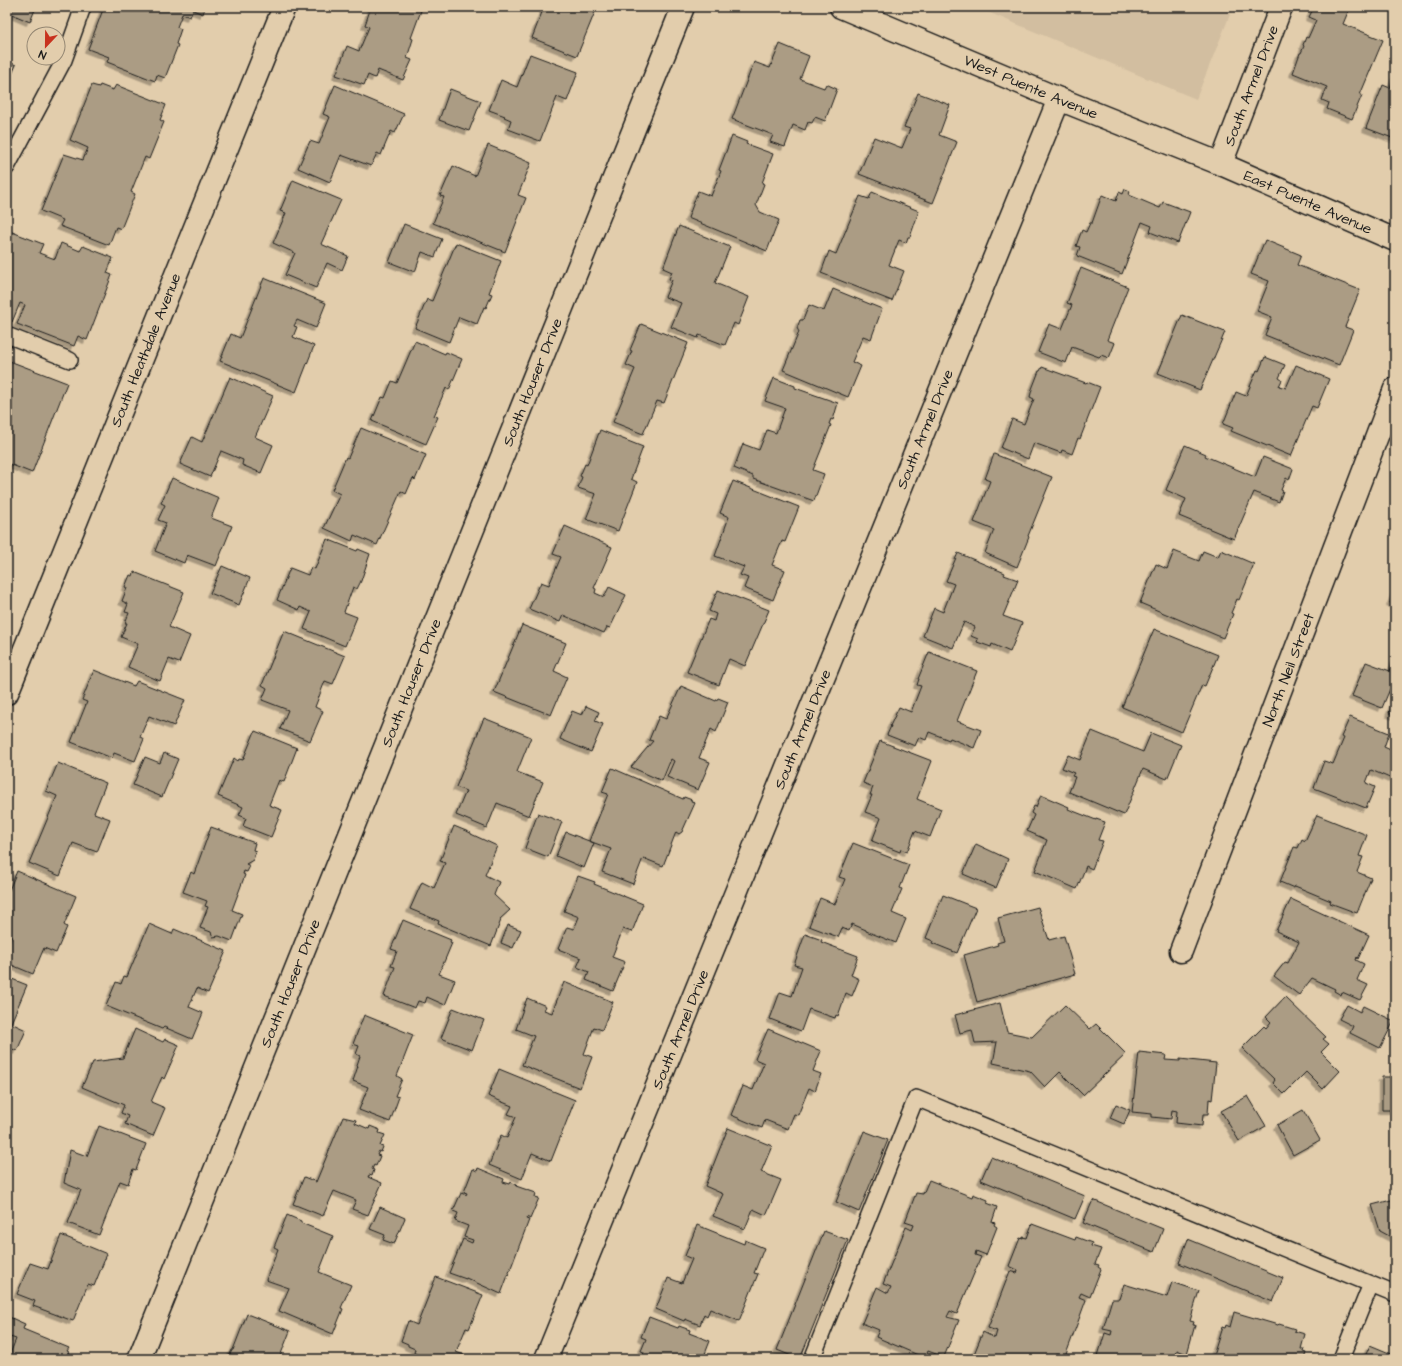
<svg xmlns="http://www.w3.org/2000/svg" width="1402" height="1366" viewBox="0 0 1402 1366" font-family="'Architects Daughter',sans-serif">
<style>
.built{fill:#d2bea0}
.building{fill:#ab9c84;stroke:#1c1c1c;filter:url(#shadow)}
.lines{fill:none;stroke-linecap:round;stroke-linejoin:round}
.lane-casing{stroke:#1c1c1c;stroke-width:18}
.street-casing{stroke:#1c1c1c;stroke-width:25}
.secondary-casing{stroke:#1c1c1c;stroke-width:25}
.lane{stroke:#e2cdac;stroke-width:15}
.street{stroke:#e2cdac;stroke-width:22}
.secondary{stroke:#e2cdac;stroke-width:22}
.labels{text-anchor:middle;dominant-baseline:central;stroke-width:3.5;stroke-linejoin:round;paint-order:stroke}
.street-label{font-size:15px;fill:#1c1c1c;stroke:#e2cdac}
</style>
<defs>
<filter id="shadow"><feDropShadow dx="-3.5" dy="3.5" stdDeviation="0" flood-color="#0004"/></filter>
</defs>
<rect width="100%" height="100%" fill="#e2cdac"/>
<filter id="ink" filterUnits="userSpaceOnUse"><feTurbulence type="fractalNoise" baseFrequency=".025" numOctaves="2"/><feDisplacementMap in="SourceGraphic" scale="8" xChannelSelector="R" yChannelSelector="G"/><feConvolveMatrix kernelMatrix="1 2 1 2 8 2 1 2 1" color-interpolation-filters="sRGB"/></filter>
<g filter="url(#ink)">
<path class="built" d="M976,7H1233L1196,99Z"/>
<path class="building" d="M7,7H36L30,22L7,12Z
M104,7H205L203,14L193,10L190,17L182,14L177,27L181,29L176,44L178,45L165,78L157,75L155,81L107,62L109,57L88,49Z
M371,7H419L422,8L411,38L413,39L407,58L412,60L403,80L378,70L375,78L368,75L364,85L336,75L347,46L359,51L369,27L365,25Z
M544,7H597L577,56L532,38Z
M1314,7H1350L1343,24L1383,40L1360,95H1362L1352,119L1327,109L1329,103L1322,100L1327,87L1293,73L1300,53H1301L1304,46L1303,45L1306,37L1308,38L1316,20L1309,17Z
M780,44L809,56L800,79L824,88L826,84L837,89L825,121L815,117L812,123L808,122L805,130L793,125L785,147L770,142L773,135L732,119L754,62L770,68Z
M530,54L578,72L567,101L557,97L540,141L508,129L511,120L504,117L505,116L489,110L501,80L517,87Z
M7,61L16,65L7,86Z
M1395,75V139L1366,128L1383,85L1390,88Z
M92,85L99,87L100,85L113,90L116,85L166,105L160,120L164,122L149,159L145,157L131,192L135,194L121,229L116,227L109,245L60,226L63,220L41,211L64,154L83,160L88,148L70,140Z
M335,85L404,114L395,133L391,131L381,155L377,153L371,166L341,155L330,182L298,168L310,141L319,144L330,117L323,114Z
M450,89L481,101L469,131L439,120Z
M918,93L950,105L939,135L957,142L933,203L859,174L874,137L902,148L910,129L904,127Z
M732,136L747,142L746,144L773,154L762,183L764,184L756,205L760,212L779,220L767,251L688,218L698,191L711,196L721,171L719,170Z
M488,145L531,163L518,195L526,198L505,252L433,223L444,197L440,196L453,166L475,176Z
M293,180L341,200L321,244L348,256L342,270L327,263L316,288L285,275L295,253L273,243L286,213L280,211Z
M1125,189L1130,191L1129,195L1160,208L1163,202L1190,212L1178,243L1150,232L1152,226L1142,222L1122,274L1077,256L1080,247L1076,246L1082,230L1086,232L1090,223H1092L1102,195L1116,201L1119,192L1123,194Z
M872,192L919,211L910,237H908L906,243L899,240L889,265L904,271L892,301L821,273L829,251L836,254L860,196L869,199Z
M404,224L442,239L435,257L422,252L415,272L389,262Z
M679,226L730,247L715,283L749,297L738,325L734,323L725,345L699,335L698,338L671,327L681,303L665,297L672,280L669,279L672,272L663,268Z
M7,230L43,244L39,253L55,259L61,243L80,251L83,246L113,258L107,273L112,275L87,340L78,336L74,346L17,324L25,305L20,303L12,322L7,320Z
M1265,240L1301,255L1297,265L1360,290L1345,327L1353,330L1339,365L1265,335L1272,317L1257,311L1269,281L1251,274Z
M456,243L501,261L489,293L492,294L486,308L484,307L477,324L459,317L449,342L415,328L427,299L432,301Z
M1081,268L1128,287L1107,340L1115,343L1109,358L1101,355L1099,357L1072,347L1066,363L1038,352L1049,324L1062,329L1072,305L1067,303Z
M264,278L326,303L316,328L297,320L294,326L297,327L293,337L314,346L296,392L220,361L231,334L240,338Z
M833,289L882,309L871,339L863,336L852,362L861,366L848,397L783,370L799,332L797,328L800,320H803L809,305L824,311Z
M1182,315L1225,332L1200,390L1158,373Z
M641,324L688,343L664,403L657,401L643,434L613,422L635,369L626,365L632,351L630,350Z
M415,341L445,354L446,352L462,359L449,390L446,388L434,416L438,417L426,444L372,421L382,397L385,398L392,381L397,383Z
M1265,357L1285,365L1279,378L1282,380L1279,386L1286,388L1296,365L1329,379L1317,408L1312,406L1291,456L1231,431L1233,428L1223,424L1236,392L1246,396L1257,370L1259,371Z
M7,360L67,383L32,473L7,463Z
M1042,367L1086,383L1087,382L1100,387L1080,439L1078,438L1072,454L1062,450L1061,453L1034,443L1028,459L1001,448L1012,419L1024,424L1034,399L1030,397L1032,389L1039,371H1040Z
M230,377L273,396L255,437L273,445L261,473L242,465L243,460L221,451L210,477L180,464L192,437L202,442Z
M774,378L795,386V388L838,403L833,420L831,419L829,424L831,425L813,470L824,474L814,501L753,479V476L734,468L743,444L759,450L767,430L776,433L785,408L765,401Z
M361,428L426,455L415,480L413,478L406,494L401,491L377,545L354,535L352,541L324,528L340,494L332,490L346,457L348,458Z
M600,430L643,447L631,479L637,482L618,531L586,519L596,494L578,488L582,477L580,476L585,464L587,465Z
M1185,445L1206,454L1205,456L1255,477L1263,457L1293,469L1289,480L1286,478L1281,490L1283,491L1279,502L1254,492L1234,539L1179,516L1186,499L1166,490Z
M994,454L1052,477L1028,536L1029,537L1017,567L985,553L994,530L974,522L990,481L985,479Z
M172,478L219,498L211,518L232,526L216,566L187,555L184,563L155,551L166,523L158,520L165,505L161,503Z
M733,481L799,507L785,542L782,541L772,565L785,570L773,600L744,588L748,578L740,575L744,567L715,556L729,517L720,513Z
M565,526L612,547L594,588L596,589L595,593L604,597L609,587L626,595L610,628L607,627L604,633L563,615L560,622L529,609L541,582L549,585L561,557L553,554Z
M327,539L357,551L358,549L370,554L361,581L357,589L353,587L344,612L357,617L345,646L304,629L311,612L300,607L299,610L277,600L290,568L308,575L311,567L315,569Z
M1221,550L1254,564L1239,600L1237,599L1231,613L1233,614L1223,638L1140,603L1156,564L1167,569L1174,551L1199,561L1203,551L1218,557Z
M958,553L1005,573L1004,575L1018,580L1003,616L1022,623L1010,652L992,644L991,647L977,642L978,639L971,636L975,627L964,622L953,648L923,636L934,608L943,612L954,584L946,581Z
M222,566L250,578L239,605L210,593Z
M134,572L184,592L169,627L190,636L179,663L169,659L160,681L128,667L138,644L121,637L127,623H125L129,613L125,612L128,604L122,601L127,588L125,587L130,575L133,576Z
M718,590L769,610L745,666L729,659L719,685L687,672L709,619L714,621L716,614L709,611Z
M1395,590V605L1390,603Z
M522,625L566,643L554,671L567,677L551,715L494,692Z
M1154,629L1218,655L1205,686L1202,685L1182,732L1122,707Z
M284,631L345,656L333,684L325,681L315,707L323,711L310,741L280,729L288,710L262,700L267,688L262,685Z
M929,652L977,671L957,721L981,730L974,748L950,738L949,740L929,732L926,740L919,737L915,746L887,735L891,726H890L899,707L911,712L921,686L917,685L919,679H918Z
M1395,659V692L1390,689L1382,708L1352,696L1366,662L1390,671Z
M94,670L134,686L137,681L185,700L174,726L149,716L140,737L144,739L135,761L114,753L112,758L71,742L87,702L82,700Z
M681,686L716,701L718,698L728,702L716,732L711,729L699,758L710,762L698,790L667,777L674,761L671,759L662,781L631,767L653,741L649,740L659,716L666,719Z
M1395,698V716L1389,713Z
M586,706L599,712L595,721L603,724L591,752L560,739L572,711L582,715Z
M1350,717L1389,733L1384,747L1395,752V772L1392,779L1371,770L1366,783L1375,787L1366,808L1314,788L1324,761L1333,764L1344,738L1341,737Z
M484,718L531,737L517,772L543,782L529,816L497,803L487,828L456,815L466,791L456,787Z
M255,731L297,748L284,782L279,780L269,805L282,810L271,837L243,826L246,818L239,815L243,807L218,796L234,758L238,761L239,759L243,760Z
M1092,731L1143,752L1151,733L1181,745L1167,779L1143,769L1124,815L1069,792L1075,777L1072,776L1074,773L1062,768L1068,755L1080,760Z
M880,741L932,761L917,799L941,809L930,837L915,831L907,852L901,849L900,852L872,841L881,818L865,812L872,795H870L873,787L863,783Z
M164,753L178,759L162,797L133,785L145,757L160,763Z
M58,763L106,783L94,813L110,819L97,852L73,843L60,876L29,863L57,796L46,791Z
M612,768L683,799L684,797L692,800L691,802L695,803L682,832L679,834L676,832L663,866L643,858L633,884L602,872L611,849L589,841L608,794L602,792Z
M1041,795L1069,807L1068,809L1096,820V819L1105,822L1098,840L1103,841L1092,869L1086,866L1077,889L1035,871L1047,840L1027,831L1034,815L1031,813L1034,806L1036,807Z
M538,813L562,822L548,857L525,848Z
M1317,815L1367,835L1359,856L1363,857L1357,872L1371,878L1357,913L1330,903L1331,901L1295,886L1294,888L1280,882L1294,847L1298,848L1302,839L1305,841Z
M454,826L471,833V834L497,846L485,875L499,882L494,895L510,910L500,919L501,920L491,946L438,924L439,921L410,909L422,882L434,888L445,863L440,861Z
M211,827L255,843L253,850L256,851L253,860L246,864L250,866L247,872L244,871L243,874L245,875L232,910L242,914L232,941L219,936L213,937L211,932L200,928L208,907L205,906L207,901L183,892L191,872L194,874Z
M566,832L594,843L584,868L556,856Z
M853,843L909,865L900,888L902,889L892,913L906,919L896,943L866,931V930L852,924L849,931L842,928L838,937L809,926L820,898L835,904L845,879L839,877Z
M976,844L1008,859L996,888L963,874Z
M17,871L76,896L64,925L67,927L56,953L44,948L33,974L7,963V949L12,936L7,933V895Z
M578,876L595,882L594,884L643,904L632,932L623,929L612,957L625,962L613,991L586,980L589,972L577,967L581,958L558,949L567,927L574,929L579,917L564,911Z
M943,895L976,908L957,953L932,943L933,941L926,938Z
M1291,899L1369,935L1358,959L1357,957L1356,960L1364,964L1357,980L1368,985L1360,1000L1342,992L1341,995L1334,991L1335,989L1312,978L1299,995L1274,976L1285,962L1288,963L1299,942L1276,931Z
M1038,907L1049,940L1064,936L1075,974L977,1002L964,955L998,945L997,943L1004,941L998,918Z
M403,920L451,940L450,942L452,943L439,974L455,980L445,1005L427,997L425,1003L418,1001L415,1008L384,996L395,967L391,966L397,951L391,949Z
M149,924L172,934L174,929L226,951L208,993L197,988L189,1007L203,1013L192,1039L164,1027L162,1029L106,1006L116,982L121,984L124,976L127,977Z
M508,925L521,930L513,948L501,943Z
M805,934L822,940L821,942L858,956L851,975L859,979L852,996L846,993L838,1016L836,1015L835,1018L809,1009L801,1031L770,1019L780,992L792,996L802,967L794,965Z
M7,977L27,985L11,1023L26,1030L17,1051L12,1049L7,1060Z
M564,982L613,1002L602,1030L594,1027L584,1054L592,1057L580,1088L522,1065L534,1036L516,1029L527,998L546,1006L544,1010L552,1013Z
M1285,997L1326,1037L1323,1039L1329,1044L1321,1052L1340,1071L1323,1089L1306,1072L1284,1094L1273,1083L1275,1080L1242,1048L1264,1026L1266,1028L1271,1022L1266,1017Z
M1000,1003L1007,1032L1032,1037L1065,1005L1090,1029L1096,1024L1126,1054L1083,1095L1060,1072L1045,1087L1030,1071L993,1063L997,1042L975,1043L972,1030L960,1033L955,1015Z
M1347,1005L1360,1012L1363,1006L1394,1021L1380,1048L1350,1033L1353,1026L1339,1019Z
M453,1008L484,1020L472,1050L441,1038Z
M364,1015L413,1035L397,1076L402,1079L395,1096L399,1097L390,1122L359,1110L368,1087L353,1081L358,1066L357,1065L360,1056L356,1054L359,1046L353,1044Z
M135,1029L163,1042L165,1039L179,1045L164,1079L162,1077L151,1102L165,1108L153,1136L125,1124L128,1116L121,1113L124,1105L82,1087L93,1062L123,1058Z
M768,1029L821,1051L813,1071L821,1074L815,1091L809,1088L798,1115L794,1114L788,1129L765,1120L762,1128L731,1115L743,1086L753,1090L764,1063L755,1059Z
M1139,1052L1166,1055L1165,1060L1180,1061V1059L1216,1063L1212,1100L1209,1099L1208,1114H1203L1202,1126L1176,1123L1177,1111L1172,1110L1171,1119L1152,1117V1114L1132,1112Z
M499,1069L575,1100L551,1161L532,1153L522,1179L489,1165L501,1135L507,1138L516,1117L508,1114L512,1106L488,1096Z
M1382,1077H1395V1110H1382Z
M1248,1096L1266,1126L1239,1141L1221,1111Z
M1116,1104L1130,1110L1124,1124L1110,1118Z
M1303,1110L1320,1140L1293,1155L1277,1125Z
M343,1117L356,1120L355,1123L369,1129L370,1126L380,1130L379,1133L385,1135L380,1146L383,1147L381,1152L379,1151L377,1155L380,1156L376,1166L374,1165L372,1169L374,1170L372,1176L369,1175L368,1177L382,1183L368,1215L352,1209L356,1200L334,1191L323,1216L293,1204L304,1177L316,1182Z
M99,1126L146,1144L136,1170L133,1169L128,1184L120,1181L99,1235L68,1223L81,1190L64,1183L70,1150L87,1156Z
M728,1128L772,1146L761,1172L781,1180L766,1215L753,1209L745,1229L713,1216L723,1194L705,1186Z
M864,1131L888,1140L859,1212L836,1202Z
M991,1157L1085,1196L1075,1219L981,1180Z
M478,1168L504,1179L503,1182L510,1184L511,1182L517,1185L516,1186L536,1193L535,1197L539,1198L530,1219L527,1217L526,1219L529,1220L501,1294L466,1278V1279L449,1273L463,1239L472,1243L473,1240L464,1237L468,1226L455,1221L458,1213L453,1211L461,1193L466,1195L467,1193L464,1192L473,1169L477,1171Z
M929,1180L972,1197L973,1194L988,1200L987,1203L997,1207L992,1222L995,1223L994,1225L997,1227L986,1255L976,1251L975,1255L981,1257L957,1314L950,1311L947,1317L959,1320L944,1357L928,1351L925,1358L876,1337L879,1330L862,1323L877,1287L888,1293L891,1287L883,1284L906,1227L912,1230L914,1225L905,1222L916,1193L923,1194Z
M1395,1199V1237L1393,1238L1380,1231L1372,1205Z
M1093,1200L1163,1229L1154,1252L1083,1223Z
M380,1207L405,1218L394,1244L383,1240L385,1235L370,1229Z
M287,1215L301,1221V1223L333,1236L319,1272L351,1285L341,1308L343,1309L333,1334L279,1311L289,1288L266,1280L278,1249L274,1247Z
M1032,1224L1075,1240L1076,1237L1092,1243L1091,1246L1101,1249L1095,1264L1099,1265L1098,1267L1101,1269L1090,1297L1081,1293L1079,1297L1086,1300L1065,1357L1056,1354L1054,1359H972L983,1332L995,1338L997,1331L988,1328L1010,1271L1017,1273L1018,1270L1009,1266L1020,1238L1023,1239V1237L1027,1238Z
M697,1225L744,1244L745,1240L764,1248L754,1273L758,1274L739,1321L710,1309L707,1316L704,1314L700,1325L685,1319L684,1321L656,1309L668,1278L682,1283L692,1259L685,1256Z
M824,1231L848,1240L800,1359H799L777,1350Z
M61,1235L107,1254L94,1286L88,1284L73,1321L33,1306L35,1301L17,1294L30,1263L48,1269Z
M1188,1239L1283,1278L1273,1302L1179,1263Z
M436,1277L483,1295L469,1329L466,1328L456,1352L469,1357V1359H422L423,1357L414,1353L415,1349L408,1346V1344L401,1341L408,1321L417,1325Z
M7,1280L11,1281L7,1290Z
M1172,1282L1199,1291L1190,1321L1194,1322L1193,1325H1195L1187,1354L1177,1350L1176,1355L1182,1357L1181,1359H1097L1105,1333L1111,1335L1112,1331L1103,1329L1112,1299H1119L1124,1284L1167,1297Z
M1234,1312L1278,1325L1279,1324L1295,1329L1294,1331L1305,1334L1301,1349H1304L1303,1352L1306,1353L1304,1359H1223L1213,1356L1222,1327L1225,1328L1226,1325L1230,1327Z
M247,1314L290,1331L279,1359H228L232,1350H233Z
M7,1316L25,1324L23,1329L69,1348L67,1351L69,1352L67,1359H8L16,1339L7,1336Z
M649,1317L678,1328L679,1326L690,1330L689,1333L710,1341L703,1359H641L644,1352L641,1351L646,1339L641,1337Z
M1370,1345L1394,1355L1392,1359H1364Z"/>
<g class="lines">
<defs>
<path id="lane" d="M7,167L64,60L83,7
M7,335L70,360
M812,1359L916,1098L1395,1294
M1341,1359L1371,1284"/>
<g id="street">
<path id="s1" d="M1221,164L1281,7"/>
<path id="s2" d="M7,693L284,7"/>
<path id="s3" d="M1181,951L1395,389"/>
<path id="s4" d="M139,1359L683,7"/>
<path id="s5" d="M546,1359L1059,99"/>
</g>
<g id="secondary">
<path id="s6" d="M841,7L1059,99L1221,164L1395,240"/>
</g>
</defs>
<use href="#lane" class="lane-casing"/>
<use href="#street" class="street-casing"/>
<use href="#secondary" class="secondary-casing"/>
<use href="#lane" class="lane"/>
<use href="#street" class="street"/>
<use href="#secondary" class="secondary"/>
</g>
</g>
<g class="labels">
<g class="street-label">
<text stroke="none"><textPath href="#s1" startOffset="84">South Armel Drive</textPath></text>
<text stroke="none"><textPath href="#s6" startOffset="206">West Puente Avenue</textPath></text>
<text stroke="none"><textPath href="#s6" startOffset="506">East Puente Avenue</textPath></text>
<text stroke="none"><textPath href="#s2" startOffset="370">South Heathdale Avenue</textPath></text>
<text stroke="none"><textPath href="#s4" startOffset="1053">South Houser Drive</textPath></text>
<text stroke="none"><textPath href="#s5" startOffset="1004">South Armel Drive</textPath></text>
<text stroke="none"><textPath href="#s3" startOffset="301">North Neil Street</textPath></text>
<text stroke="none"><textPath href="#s4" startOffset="729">South Houser Drive</textPath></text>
<text stroke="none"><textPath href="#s5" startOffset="680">South Armel Drive</textPath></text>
<text stroke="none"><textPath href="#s4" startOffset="405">South Houser Drive</textPath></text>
<text stroke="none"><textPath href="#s5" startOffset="356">South Armel Drive</textPath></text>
</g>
</g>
<rect width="1402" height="1366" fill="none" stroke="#e2cdac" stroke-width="24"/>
<rect x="12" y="12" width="1378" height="1342" fill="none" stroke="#1c1c1c" stroke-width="1.5" filter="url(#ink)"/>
<g transform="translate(46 46) rotate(202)"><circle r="19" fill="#e2cdac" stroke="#938672"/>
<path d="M0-3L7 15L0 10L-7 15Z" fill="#c8321e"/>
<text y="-6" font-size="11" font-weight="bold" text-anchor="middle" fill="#1c1c1c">N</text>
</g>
</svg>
